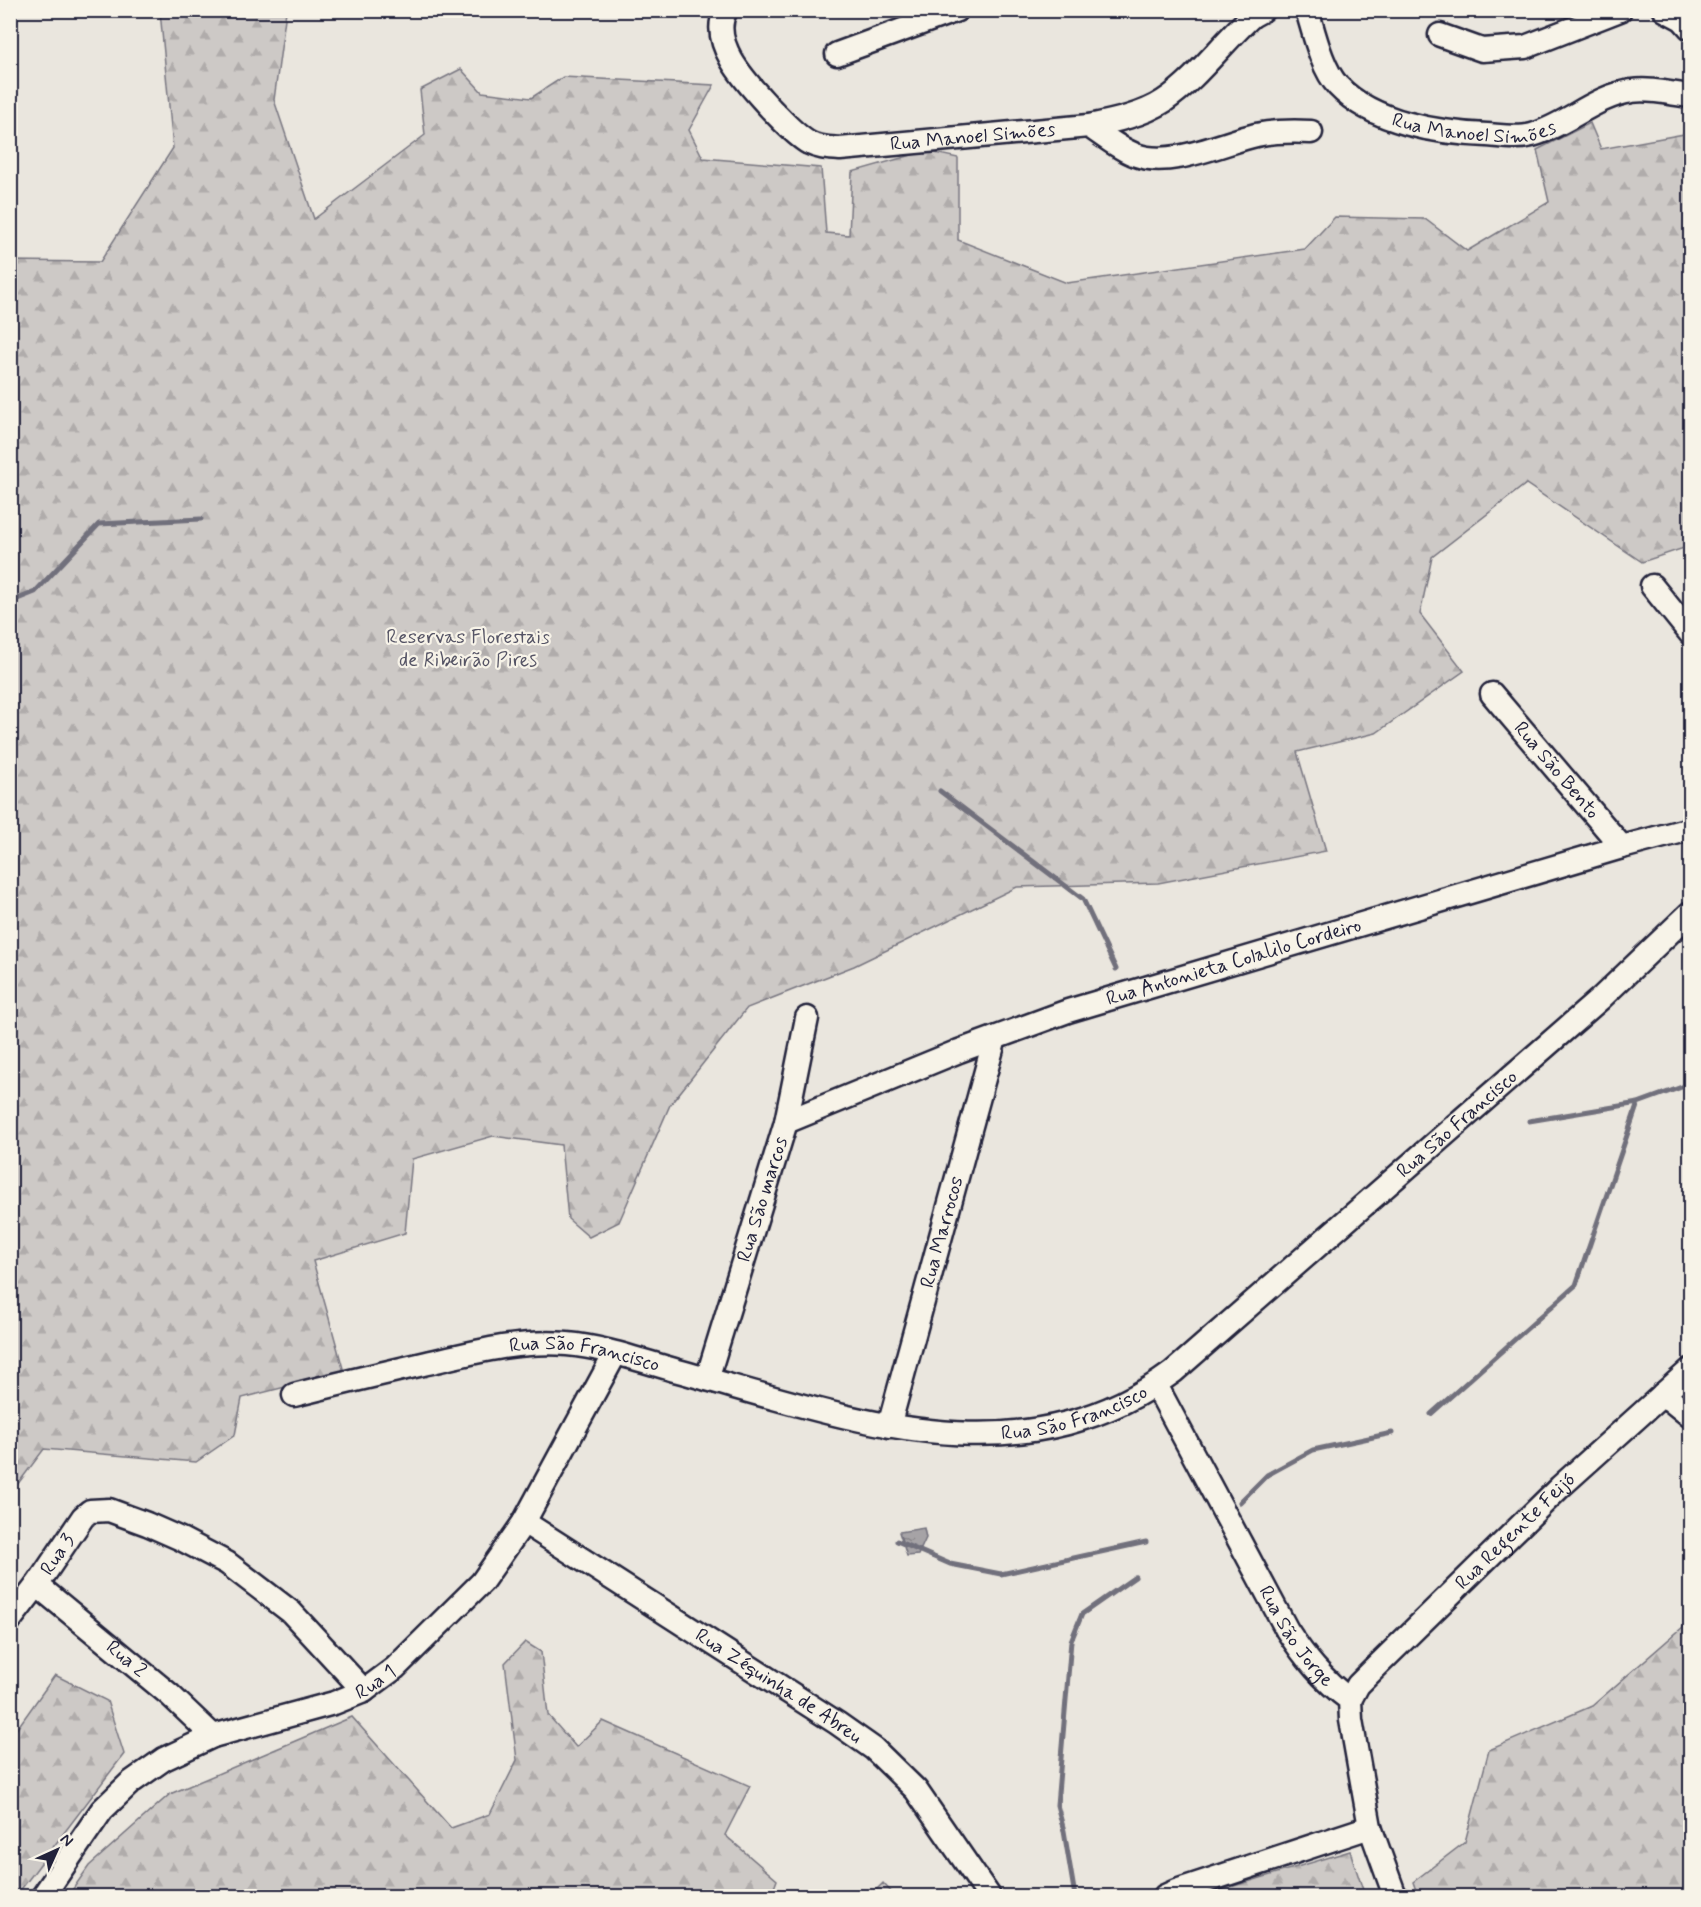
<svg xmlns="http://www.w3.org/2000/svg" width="1701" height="1907" viewBox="0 0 1701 1907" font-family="Mynerve,sans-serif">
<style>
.forest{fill:url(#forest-firs);stroke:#787680;stroke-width:1.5}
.water{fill:url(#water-ripples);stroke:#716f7b;stroke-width:1.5}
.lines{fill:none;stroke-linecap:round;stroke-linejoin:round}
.stream{stroke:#716f7b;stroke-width:5}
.minor-casing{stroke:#22223b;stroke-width:27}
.minor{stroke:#f7f3e8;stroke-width:22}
.labels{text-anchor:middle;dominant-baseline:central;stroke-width:4.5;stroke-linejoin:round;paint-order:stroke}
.street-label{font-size:20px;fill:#22223b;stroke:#f7f3e8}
.park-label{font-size:20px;fill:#555465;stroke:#f7f3e8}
</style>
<defs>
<pattern id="forest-firs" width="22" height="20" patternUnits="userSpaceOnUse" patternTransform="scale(1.5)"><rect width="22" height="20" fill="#cdc9c6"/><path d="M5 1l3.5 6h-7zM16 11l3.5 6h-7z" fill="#b0acab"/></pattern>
<pattern id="water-ripples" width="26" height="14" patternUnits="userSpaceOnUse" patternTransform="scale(1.5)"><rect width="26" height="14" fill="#a6a3a6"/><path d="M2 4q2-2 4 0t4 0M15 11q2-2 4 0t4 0" fill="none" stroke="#878488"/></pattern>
</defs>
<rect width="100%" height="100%" fill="#eae6de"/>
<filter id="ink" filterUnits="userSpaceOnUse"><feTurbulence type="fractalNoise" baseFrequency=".0167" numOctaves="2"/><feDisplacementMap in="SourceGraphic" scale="12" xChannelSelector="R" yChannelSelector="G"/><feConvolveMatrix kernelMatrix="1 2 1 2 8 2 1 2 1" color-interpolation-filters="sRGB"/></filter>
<g filter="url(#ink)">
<path class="forest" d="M160,11H286L274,100L314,219L425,135L420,90L461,69L482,92L531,98L563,77L714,85L689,130L703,158L821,168L826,233L849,235L852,172L926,151L958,158V240L1067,283L1305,249L1335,217L1425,219L1467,251L1549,202L1537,150L1590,123L1601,149L1690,133V546L1642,562L1526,484L1432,557L1420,614L1464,671L1376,733L1297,752L1326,851L1158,883L1017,887L854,966L747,1008L670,1105L619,1222L589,1237L568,1219L561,1145L493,1136L412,1159L405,1233L313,1261L344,1372L242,1398L235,1435L196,1462L44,1449L11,1493V261L100,262L173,148Z
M1690,1621V1896H1418L1413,1882L1465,1842L1489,1750L1592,1706Z
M525,1642L541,1652L548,1715L576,1747L603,1721L750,1786L725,1835L777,1880L771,1896H68L89,1866L170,1794L352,1717L451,1828L490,1814L517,1760L505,1663Z
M55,1675L107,1701L124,1754L16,1896H11V1737Z
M1350,1851L1365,1896H1201Z
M883,1883L895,1896H870Z"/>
<path class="water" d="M924,1528L926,1538L918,1555L907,1556L899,1532Z"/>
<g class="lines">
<path class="stream" d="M10,602L35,592L99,524L201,519
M940,791L1083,899L1116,969
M1529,1121L1638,1103
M1431,1414L1576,1285L1638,1103L1690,1084
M1240,1502L1267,1475L1313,1450L1392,1433
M897,1541L950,1564L1001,1574L1146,1542
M1075,1896L1064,1831L1057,1805L1071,1641L1082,1614L1135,1577"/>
<defs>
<g id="minor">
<path id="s1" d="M726,10C707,44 751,87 771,109C782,120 795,135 809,143C819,148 829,148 840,149L1089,126C1114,121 1143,115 1164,101C1198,78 1222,43 1252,16L1263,10"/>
<path id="s2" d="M1307,10C1314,33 1322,69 1338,86C1373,123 1439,133 1487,135C1501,136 1518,139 1532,135C1567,125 1595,96 1632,91C1650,88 1672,94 1690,96"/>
<path d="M1665,10L1682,19L1690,28"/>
<path d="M1440,35L1482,50L1525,47L1620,10"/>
<path d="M837,54L957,10"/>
<path d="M1089,126C1104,136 1119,149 1136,155C1171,168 1222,143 1256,135C1275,131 1292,131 1311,132"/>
<path d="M1652,586L1690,633"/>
<path id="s3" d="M1492,694L1622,847"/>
<path id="s4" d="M786,1122L959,1051L1068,1011L1622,847L1690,829"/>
<path id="s5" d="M707,1379L786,1122L807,1018"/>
<path id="s6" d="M1156,1385L1287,1630C1305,1658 1323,1680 1350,1700L1351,1720L1370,1827L1395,1896"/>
<path d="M1663,1394L1690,1416"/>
<path id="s7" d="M294,1395C337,1384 380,1374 423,1364C471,1353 517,1340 567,1344C604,1347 642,1361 678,1371C843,1416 1019,1486 1173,1372L1600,999L1690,913"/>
<path id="s8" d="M889,1426L995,1038"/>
<path id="s9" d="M524,1522L837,1723L874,1749L916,1790L989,1896"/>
<path id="s10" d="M37,1585L170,1695L213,1736"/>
<path id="s11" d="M10,1620L37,1585L83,1517L90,1511L109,1510L147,1524L181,1539L227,1563L291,1612L364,1691"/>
<path id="s12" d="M1350,1700L1358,1685L1373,1670L1560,1487L1690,1370"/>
<path id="s13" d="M43,1896L102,1810L130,1783L164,1759L213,1736L334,1703L364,1691L395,1668L482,1582L524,1522L615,1354"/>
<path d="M1165,1896L1176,1891L1370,1827"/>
</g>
</defs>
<use href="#minor" class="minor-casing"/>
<use href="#minor" class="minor"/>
</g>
</g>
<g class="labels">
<g class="street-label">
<text stroke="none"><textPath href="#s2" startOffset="230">Rua Manoel Simões</textPath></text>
<text stroke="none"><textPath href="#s1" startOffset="332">Rua Manoel Simões</textPath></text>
<text stroke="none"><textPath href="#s3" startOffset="100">Rua São Bento</textPath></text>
<text stroke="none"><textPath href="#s4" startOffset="476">Rua Antonieta Colalilo Cordeiro</textPath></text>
<text stroke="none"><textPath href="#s7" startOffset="1286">Rua São Francisco</textPath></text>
<text stroke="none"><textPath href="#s5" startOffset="188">Rua São marcos</textPath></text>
<text stroke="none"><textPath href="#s8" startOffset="201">Rua Marrocos</textPath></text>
<text stroke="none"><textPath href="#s7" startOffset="297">Rua São Francisco</textPath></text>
<text stroke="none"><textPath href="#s7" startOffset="800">Rua São Francisco</textPath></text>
<text stroke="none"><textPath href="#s12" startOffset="237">Rua Regente Feijó</textPath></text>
<text stroke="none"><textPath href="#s11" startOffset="81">Rua 3</textPath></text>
<text stroke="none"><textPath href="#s6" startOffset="288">Rua São Jorge</textPath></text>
<text stroke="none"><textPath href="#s10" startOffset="116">Rua 2</textPath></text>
<text stroke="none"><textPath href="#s13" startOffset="411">Rua 1</textPath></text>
<text stroke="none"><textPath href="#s9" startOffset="303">Rua Zéquinha de Abreu</textPath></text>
</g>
<g class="park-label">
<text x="468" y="637">Reservas Florestais<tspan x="468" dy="23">de Ribeirão Pires</tspan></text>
</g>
</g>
<rect width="1701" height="1907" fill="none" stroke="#f7f3e8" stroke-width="36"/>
<rect x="18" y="18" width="1665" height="1871" fill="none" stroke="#22223b" stroke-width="2" filter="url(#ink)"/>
<g transform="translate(57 1850) rotate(45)" stroke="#f7f3e8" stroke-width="4.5" paint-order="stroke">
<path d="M0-4.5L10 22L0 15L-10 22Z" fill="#22223b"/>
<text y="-9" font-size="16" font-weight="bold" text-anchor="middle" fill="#22223b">N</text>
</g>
</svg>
